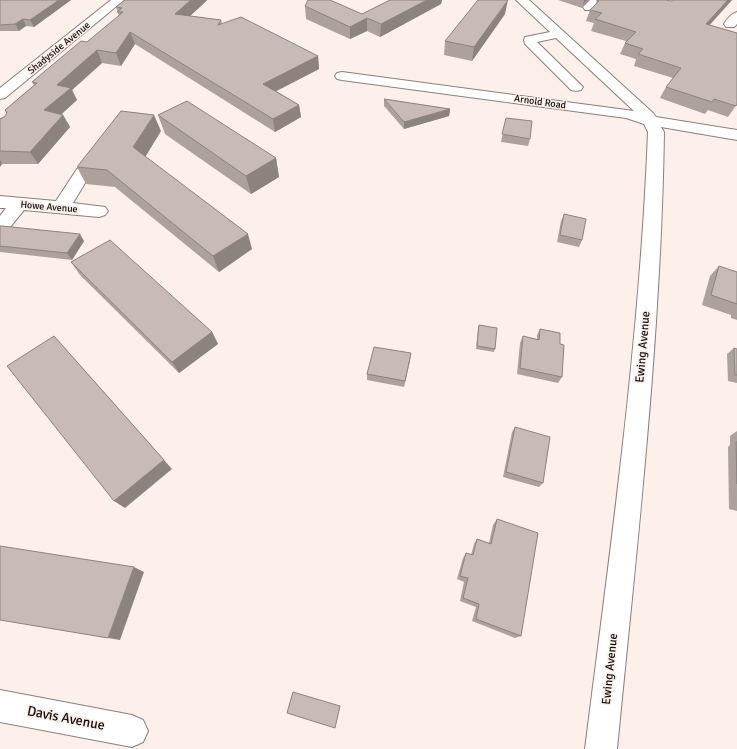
<svg xmlns="http://www.w3.org/2000/svg" width="737" height="749" viewBox="0 0 737 749" font-family="Signika,sans-serif">
<style>
.lines{fill:none;stroke-linecap:round;stroke-linejoin:round}
.minor-casing{stroke:#8b7f79;stroke-width:2}
.minor{fill:#fff;fill-rule:evenodd}
.wall{fill:#aca19c}
.shaded-wall{fill:#8c837f}
.building{fill:#c8bbb5;stroke:#8c837f}
.labels{text-anchor:middle;dominant-baseline:central;stroke-width:3;stroke-linejoin:round;paint-order:stroke}
.far-street-label{font-size:10px;fill:#130e0c;stroke:#fdefe9}
.street-label{font-size:12px;fill:#130e0c;stroke:#fdefe9}
.near-street-label{font-size:14px;fill:#130e0c;stroke:#fdefe9}
</style>
<rect width="100%" height="100%" fill="#fdefe9"/>
<g class="lines">
<defs>
<path id="minor" d="M111,0H124L5,98L0,99V88Z
M516,0H529L653,113L656,117L737,130V140L661,127L664,132C661,338 637,544 617,749H585C611,544 640,339 648,132L644,124L626,118L342,80L337,79L335,76L337,73L342,72L634,111L556,38L537,42L583,87L581,90L576,91L571,90L525,44L524,40L525,37L550,32Z
M590,0H603L593,10H585L583,7Z
M737,12V24L734,27H726L724,24C727,19 731,14 737,12Z
M83,168L89,169L91,173L73,203L105,207L108,211L105,215L99,217L24,210L6,232L0,234V216L6,208H0V196L56,201L77,169Z
M0,690L132,715L143,720L148,731L143,742L132,747L0,722Z"/>
</defs>
<use href="#minor" class="minor-casing"/>
<use href="#minor" class="minor"/>
</g>
<path class="wall" d="M0,0H71L34,27L26,26L19,31H0Z
M125,0H207L202,5L190,16L221,20L222,24L318,56L319,69L276,91L299,105L301,117L275,132L135,44L121,66L102,63L72,90L77,100L62,114L63,115L70,127L38,164H2L0,167V119L4,117L7,114L5,110L34,85L32,82L87,42L119,16L116,7Z
M390,0H442L441,4L380,37L367,31L350,39L306,19L305,6L362,14Z
M558,0H588L583,5L582,8Z
M673,0H732L710,25L737,33V104L728,117L708,110L705,114L660,98L666,87L673,78L634,66L636,59L620,54L625,43L626,41L591,31L594,23L586,21L590,10L595,5L597,1H671Z
M505,14L472,61L444,55L445,41Z
M384,99L450,109L449,116L404,129L384,106Z
M158,115L276,158L279,177L251,194L165,134Z
M506,118L530,139L528,146L501,142Z
M161,131L145,156L252,249L219,272L115,187L86,184L77,167Z
M564,214L582,240L579,247L557,242L561,221Z
M0,226L84,241L72,260L0,252Z
M71,262L212,332L218,344L179,373L80,275Z
M719,266L737,272V320L731,318V315L702,305L710,276Z
M479,325L495,349L494,352L476,349L478,328Z
M540,329L560,344L562,377L558,383L517,374L520,343L523,336L537,339V335Z
M734,348L737,349V383L728,381L727,354Z
M410,360L404,387L367,380V374Z
M515,427L543,483L539,487L503,477L512,432Z
M737,431V511L729,509L728,447L730,445V436Z
M497,519L521,636L515,638L472,621L476,607L460,601L464,582L457,579L463,558L466,553L471,555L474,544L477,539L489,543L493,525Z"/>
<path class="shaded-wall" d="M59,0H71L34,27L30,20Z
M191,0H207L202,5L179,26L175,14Z
M427,0H442L441,4L380,37L381,24Z
M508,0L505,14L472,61L474,47Z
M584,0H588L583,5Z
M728,0H732L700,35L706,24Z
M367,18V31L350,39V27Z
M23,19L26,26L19,31L15,24Z
M130,32L135,44L121,66L116,53Z
M97,50L102,63L72,90L77,100L51,123L44,110L57,85Z
M318,56L319,69L265,97L263,84Z
M299,105L301,117L275,132L273,119Z
M450,109L449,116L404,129V122Z
M63,115L70,127L38,164L30,152Z
M154,115L161,131L141,164L133,147Z
M276,158L279,177L251,194L246,176Z
M0,160L2,164L0,167Z
M80,234L84,241L72,260L67,253Z
M248,234L252,249L219,272L213,256Z
M212,332L218,344L179,373L172,362Z
M54,336L172,469L125,508L114,501Z
M411,353L410,360L404,387L405,381Z
M134,567L144,572L120,640L108,638Z"/>
<path class="building" d="M0,0H59L30,20L23,19L15,24L0,25Z
M125,0H191L175,14L221,20L218,25L241,17L318,56L263,84L299,105L273,119L130,32L116,53L97,50L57,85L71,88L44,110L63,115L30,152L0,151V119L4,117L7,113L5,110L37,83L32,82L81,41L87,42L123,12H117L122,8L116,7Z
M308,0H330L362,14L390,0H427L381,24L367,18L350,27L305,6Z
M478,0H508L474,47L445,41Z
M597,0H666L671,1L673,0H728L706,24L737,33V104L736,106L714,99L712,102L666,87L681,68L638,54L643,49L625,43L636,32L595,19L602,13L590,10L599,1H597Z
M384,99L450,109L404,122Z
M187,101L276,158L246,176L158,115Z
M121,111L154,115L133,147L248,234L213,256L107,170L77,167Z
M506,118L532,121L530,139L502,134Z
M564,214L586,219L582,240L560,235Z
M0,226H2L80,234L67,253L0,246Z
M110,240L212,332L172,362L71,262Z
M719,266L737,272V304L711,295Z
M479,325L497,328L495,349L477,346Z
M540,329L560,333V344L564,345L562,377L520,368L523,336L539,340Z
M54,336L164,460L114,501L7,366Z
M374,347L411,353L405,381L367,374Z
M734,348L737,349V375H735Z
M515,427L550,437L543,483L506,472Z
M736,442H737V484Z
M497,519L538,533L521,636L476,619L479,604L463,598L468,578L460,576L466,553L473,555L477,539L491,544Z
M0,546L134,567L108,638L0,620Z
M293,692L340,706L335,728L287,713Z"/>
<g class="labels">
<g class="far-street-label">
<text transform="translate(59 48) rotate(-39)">Shadyside Avenue</text>
<text transform="translate(540 102) rotate(8)">Arnold Road</text>
<text transform="translate(49 207) rotate(5)">Howe Avenue</text>
</g>
<g class="street-label">
<text transform="translate(643 347) rotate(-85)">Ewing Avenue</text>
<text transform="translate(610 669) rotate(-84)">Ewing Avenue</text>
</g>
<g class="near-street-label">
<text transform="translate(66 718) rotate(11)">Davis Avenue</text>
</g>
</g>
</svg>
